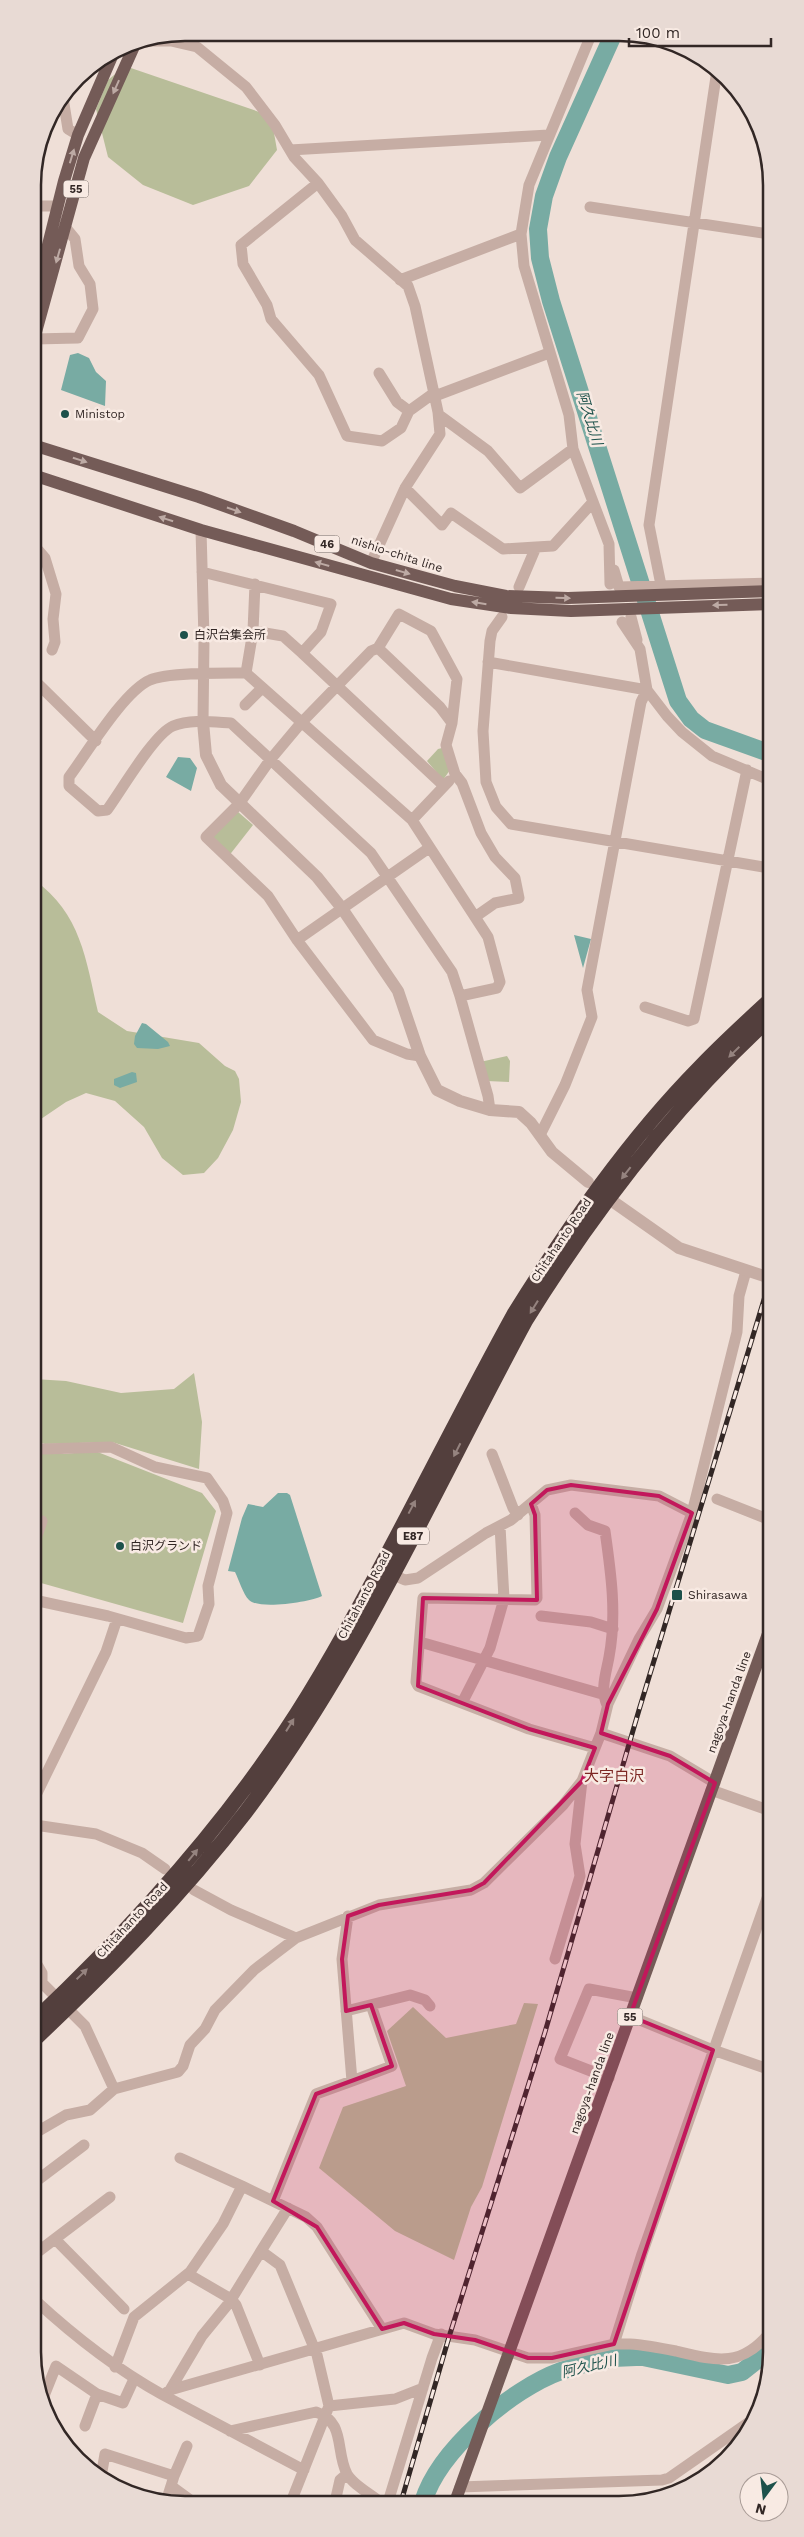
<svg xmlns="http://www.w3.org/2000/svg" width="804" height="2537" viewBox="0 0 804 2537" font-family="'Work Sans','Noto Sans JP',sans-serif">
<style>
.green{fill:#b8bd99}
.water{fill:#78aba3}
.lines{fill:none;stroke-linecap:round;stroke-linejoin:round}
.river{stroke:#78aba3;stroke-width:18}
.minor{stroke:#c6ada4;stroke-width:11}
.tertiary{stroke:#c6ada4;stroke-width:12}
.primary{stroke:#745b57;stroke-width:12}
.motorway{stroke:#533f3d;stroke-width:15}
.rail-casing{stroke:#322725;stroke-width:5}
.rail{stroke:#f8eae3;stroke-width:3;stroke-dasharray:9;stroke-linecap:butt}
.oneway{fill:#bdaaa4}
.oneway2{fill:#95837f}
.marked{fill:#c2185b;fill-opacity:0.2;stroke:#c2185b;stroke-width:4;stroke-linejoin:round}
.poi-dot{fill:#1d514b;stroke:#f8eae3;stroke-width:2}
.labels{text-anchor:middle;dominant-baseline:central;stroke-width:5;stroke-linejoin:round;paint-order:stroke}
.shield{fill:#f8eae3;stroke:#6d625e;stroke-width:1}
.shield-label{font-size:11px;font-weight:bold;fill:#322725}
.poi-label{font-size:12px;fill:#322725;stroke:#f8eae3;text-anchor:start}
.street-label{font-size:12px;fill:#322725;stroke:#f8eae3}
.water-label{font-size:14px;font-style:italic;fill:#1d514b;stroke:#f8eae3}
.quarter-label{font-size:15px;fill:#7d2723;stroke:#f8eae3}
.rim{fill:none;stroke:#322725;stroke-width:2.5}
</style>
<rect width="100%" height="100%" fill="#efdfd7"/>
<path class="green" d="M125,66L271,116L277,150L249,186L193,205L143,185L108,157L96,109L108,80Z
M442,748L450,770L443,780L427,761L438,749Z
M237,811L253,825L228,857L206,837Z
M34,880C81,913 86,960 98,1012L127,1031L199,1043L225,1066L235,1071L239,1079L241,1102L233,1130L218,1158L204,1173L183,1175L162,1158L144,1127L115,1101L86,1093L66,1102L41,1119L34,1117Z
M507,1056L510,1061L509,1082L487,1081L480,1062Z
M194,1373L202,1422L199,1469L112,1442L45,1444L34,1441V1379L66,1381L121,1393L174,1389Z
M34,1447L64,1454L95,1451L202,1493L216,1511L183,1623L34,1581Z
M524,2003L538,2004L482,2187L471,2207L454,2260L395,2231L319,2168L343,2107L406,2086L387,2031L413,2007L446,2038L516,2024Z"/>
<path class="water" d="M78,353L89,358L96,372L106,381L105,406L61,390L70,355Z
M178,757L190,758L197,768L191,791L166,777Z
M574,935L591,939L583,968Z
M142,1023L146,1024L168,1042L170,1046L158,1049L137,1048L134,1044L135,1036Z
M132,1072L136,1073L137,1082L120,1088L114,1085V1079Z
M278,1493H287L290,1495L322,1596C311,1602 258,1610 249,1600C243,1594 239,1580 235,1572L228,1571L242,1518L248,1504L263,1507Z"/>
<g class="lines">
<path class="river" d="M613,35L558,157L544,196L538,229L540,258L551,301L678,701L691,719L705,730L769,753
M423,2502C439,2450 511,2389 561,2371C586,2362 616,2356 643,2357L728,2375L742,2372L771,2349"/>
<path class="minor" d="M591,35L529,185L521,234L524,266L569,415L573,449L609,544L610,584
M143,41H171L197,47L246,87L275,125L294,157L318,183L342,216L355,240L408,286L415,306L438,412L440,434L405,488L371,563
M63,98L68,129L78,135
M290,150L549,135
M318,183L241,245L243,264L267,305L271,319L319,375L347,436L382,441L401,428L409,411
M33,206H58
M590,207L769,234
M400,280L521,234
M34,339L78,338L93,309L90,284L79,266L75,239L66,228
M379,373L397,402L409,411L434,393
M435,396L549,353
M439,415L488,451L520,488L573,449
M405,488L442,525L451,513L503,549L536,547
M201,530L204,639L203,722
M33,544L45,558L56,594L53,619L55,642L52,650
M614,570L619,587L769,583
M202,572L331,604L321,632L302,653L444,786
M660,580L649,525L717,70
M519,587L536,547L553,546L593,502
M502,617L492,631L490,641L483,731L486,782L496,807L511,824L769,868
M631,617L637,640
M622,622L640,649L647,690L667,716L682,732L712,756L769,780
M253,631L283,636L302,653
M378,648L399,614L431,631L457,679L452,723
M488,662L647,690
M246,673L253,631L255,584
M33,679L96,741
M245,705L262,688
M412,820L449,781
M297,940L429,848
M460,996L452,972L371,853L231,723C213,722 190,719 173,726C154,734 121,791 107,810L98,811L69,786V777C87,753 124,691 150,680C167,672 225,673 246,673L412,820L488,937L500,982L497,988L460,996L488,1096L490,1110
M645,1007L688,1021L694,1019L747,770
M420,1056L407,1054L373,1040L297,940L268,896L206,837L239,804L270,760L301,723L371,651L378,648L440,707L452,723L446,745L455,774L462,783L481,833L495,857L515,878L519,898L495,903L475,917
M540,1135L565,1085L592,1017L587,990L641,702L647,690
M34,1447L43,1449L111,1447L155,1467L207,1478L223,1501L227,1513L208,1586L209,1604L198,1636L186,1638L108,1616L34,1600
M492,1454L513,1508L518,1515
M717,1499L770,1520
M531,1504L535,1515L537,1598L535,1600L423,1598L416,1682L418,1686L529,1729L595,1748
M575,1513L588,1525L605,1531C611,1573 617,1615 609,1657C606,1674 600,1689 607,1705
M34,1545L42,1521
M398,1577L405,1580L418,1578L486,1533L511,1520L547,1490L571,1485L659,1496L692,1513
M541,1616L591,1622L613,1629
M420,1642L602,1694
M462,1703L490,1648L504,1599L500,1526
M601,1733L670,1756L715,1783
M711,1790L771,1811
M35,1797L106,1652L117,1619
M35,1825L96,1834L142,1853L165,1869
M194,1890L231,1910L296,1938
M555,1959L580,1876L575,1844L582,1781
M35,1961L42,1973V1983L85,2026L114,2089
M346,2011L410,1995L425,2000L430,2006
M630,2016L713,2050L771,2070
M609,2078L560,2059L589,1989L637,1998
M352,2081L392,2066L371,2005
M35,2133L66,2115L90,2110L114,2089L178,2072L183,2066L190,2045L205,2029L215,2010L254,1970L296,1938L379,1905L471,1890L484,1883L563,1805L582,1781L601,1733L608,1704L639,1639L657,1609L692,1513L737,1332L739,1296L746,1271
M180,2158L242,2186
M35,2182L84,2145
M273,2201L316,2094L352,2081L342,1959L348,1916
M288,2208L261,2251L280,2265L317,2355L329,2406L291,2502
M55,2239L124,2309
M35,2254L110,2197
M188,2274L231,2299L236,2305L260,2365
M35,2300C75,2337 116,2369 163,2395L170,2390L404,2323L434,2334L475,2340L528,2358H552L614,2344H630C646,2345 661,2348 676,2351C717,2361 742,2368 771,2331
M614,2344L642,2254L771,1887
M115,2367L134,2317L190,2272L223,2224L242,2186L306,2217L317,2227L382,2329
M170,2390L202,2336L229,2303L261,2251
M163,2395L304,2470
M42,2401L56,2366L97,2394L123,2403L134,2379
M329,2406L395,2399L423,2388
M85,2426L97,2394
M230,2431L316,2412C346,2422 335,2451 347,2474C353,2485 371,2494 380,2502
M174,2476L187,2446
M101,2477L105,2454L174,2476L171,2486L193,2502
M460,2487L662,2480L669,2478L755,2418
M166,2502L171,2486
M335,2502L340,2480L347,2474
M388,2502L432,2358L441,2334"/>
<path class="tertiary" d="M203,722L206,755L221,785L317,877L341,907L398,991L420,1056L437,1090L460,1101L490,1110L519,1112L531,1123L552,1152L588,1182
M615,1203L679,1248L770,1278"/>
<path class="primary" d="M33,305L64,181L78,135L113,54
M33,343L84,158L136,42
M33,445L199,497L294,531L371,563L455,586L506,596L568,598L769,591
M33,475L201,530L451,599L511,608L571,611L769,604
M455,2502L770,1628"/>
<path class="motorway" d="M35,2020C128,1932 215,1837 286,1730C324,1673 357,1612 389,1551C431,1472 471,1392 514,1314C569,1226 628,1140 701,1066C723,1043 746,1022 770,1000
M35,2039C110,1968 182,1895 245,1813C359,1662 436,1486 526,1320C595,1209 673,1107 770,1018"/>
<defs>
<path id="rail" d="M401,2502L449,2337L545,2032L639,1710L770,1280"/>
</defs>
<use href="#rail" class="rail-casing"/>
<use href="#rail" class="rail"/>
</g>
<defs><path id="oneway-solid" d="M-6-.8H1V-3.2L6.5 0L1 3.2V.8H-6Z" transform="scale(1.25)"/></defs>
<g class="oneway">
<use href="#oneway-solid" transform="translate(116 87) rotate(114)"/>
<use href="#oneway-solid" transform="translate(72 156) rotate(-73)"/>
<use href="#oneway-solid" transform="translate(58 256) rotate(106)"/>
<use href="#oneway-solid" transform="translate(80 460) rotate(18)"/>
<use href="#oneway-solid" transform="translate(234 510) rotate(19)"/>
<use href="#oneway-solid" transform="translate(166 519) rotate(-162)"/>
<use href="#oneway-solid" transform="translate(322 564) rotate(-164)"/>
<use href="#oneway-solid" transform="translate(403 572) rotate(16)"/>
<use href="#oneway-solid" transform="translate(563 598) rotate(2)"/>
<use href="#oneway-solid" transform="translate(479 603) rotate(-171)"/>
<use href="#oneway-solid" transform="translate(720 605) rotate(178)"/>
</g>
<g class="oneway2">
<use href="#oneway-solid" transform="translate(734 1052) rotate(136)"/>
<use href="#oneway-solid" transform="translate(626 1173) rotate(128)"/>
<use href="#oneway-solid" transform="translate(534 1307) rotate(122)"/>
<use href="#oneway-solid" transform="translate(457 1450) rotate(117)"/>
<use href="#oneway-solid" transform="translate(412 1507) rotate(-62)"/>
<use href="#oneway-solid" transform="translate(290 1725) rotate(-58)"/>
<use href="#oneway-solid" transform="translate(193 1855) rotate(-51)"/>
<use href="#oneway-solid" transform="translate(82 1974) rotate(-44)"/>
</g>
<path class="marked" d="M571,1485L659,1496L692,1513L657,1609L608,1704L601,1733L670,1756L715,1783L630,2016L713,2050L614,2344L552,2358H528L475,2340L434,2334L404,2323L382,2329L317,2227L273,2201L316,2094L392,2066L371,2005L346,2011L342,1959L348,1916L379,1905L471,1890L484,1883L582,1781L595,1748L529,1729L418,1686L423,1598L537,1600L535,1515L531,1504L547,1490Z"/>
<g class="poi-dot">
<circle cx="65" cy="414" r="5"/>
<circle cx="184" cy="635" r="5"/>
<circle cx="120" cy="1546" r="5"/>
<rect x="671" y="1589" width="12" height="12" rx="2.5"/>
</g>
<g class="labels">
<g class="shield">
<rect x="63.5" y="180.5" width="25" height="17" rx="4"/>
<rect x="314.5" y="535.5" width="25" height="17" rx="4"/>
<rect x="397" y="1527.5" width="32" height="17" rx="4"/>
<rect x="617.5" y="2008.5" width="25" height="17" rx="4"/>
</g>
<g class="shield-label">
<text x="76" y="189">55</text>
<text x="327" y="544">46</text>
<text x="413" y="1536">E87</text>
<text x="630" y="2017">55</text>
</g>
<g class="poi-label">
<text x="75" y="414">Ministop</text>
<text x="194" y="635">白沢台集会所</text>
<text x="130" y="1546">白沢グランド</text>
<text x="688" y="1595">Shirasawa</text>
</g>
<g class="street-label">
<text transform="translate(397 554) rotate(18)">nishio-chita line</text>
<text transform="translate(561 1240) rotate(-56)">Chitahanto Road</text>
<text transform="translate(364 1595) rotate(-62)">Chitahanto Road</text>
<text transform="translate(729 1702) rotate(-70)">nagoya-handa line</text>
<text transform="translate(132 1920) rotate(-47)">Chitahanto Road</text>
<text transform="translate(592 2083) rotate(-70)">nagoya-handa line</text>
</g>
<g class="water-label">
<text transform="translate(590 418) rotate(73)">阿久比川</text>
<text transform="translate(589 2366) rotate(-13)">阿久比川</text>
</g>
<g class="quarter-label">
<text x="614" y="1776">大字白沢</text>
</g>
</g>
<path d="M0 0H804V2537H0ZM185 41H619A144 144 0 0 1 763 185V2352A144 144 0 0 1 619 2496H185A144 144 0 0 1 41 2352V185A144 144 0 0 1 185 41Z" fill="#e8dad4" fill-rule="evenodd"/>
<path class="rim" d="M185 41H619A144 144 0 0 1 763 185V2352A144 144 0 0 1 619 2496H185A144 144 0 0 1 41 2352V185A144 144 0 0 1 185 41Z"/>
<g transform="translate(764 2497) rotate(195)"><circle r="24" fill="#f8eae3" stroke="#a99c97"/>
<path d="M0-4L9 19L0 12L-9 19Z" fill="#1d514b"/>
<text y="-8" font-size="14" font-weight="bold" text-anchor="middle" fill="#322725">N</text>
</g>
<path d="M629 38v8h142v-8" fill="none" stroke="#322725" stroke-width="2.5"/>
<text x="636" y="38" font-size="15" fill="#322725" stroke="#f8eae3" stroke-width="4" paint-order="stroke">100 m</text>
</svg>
